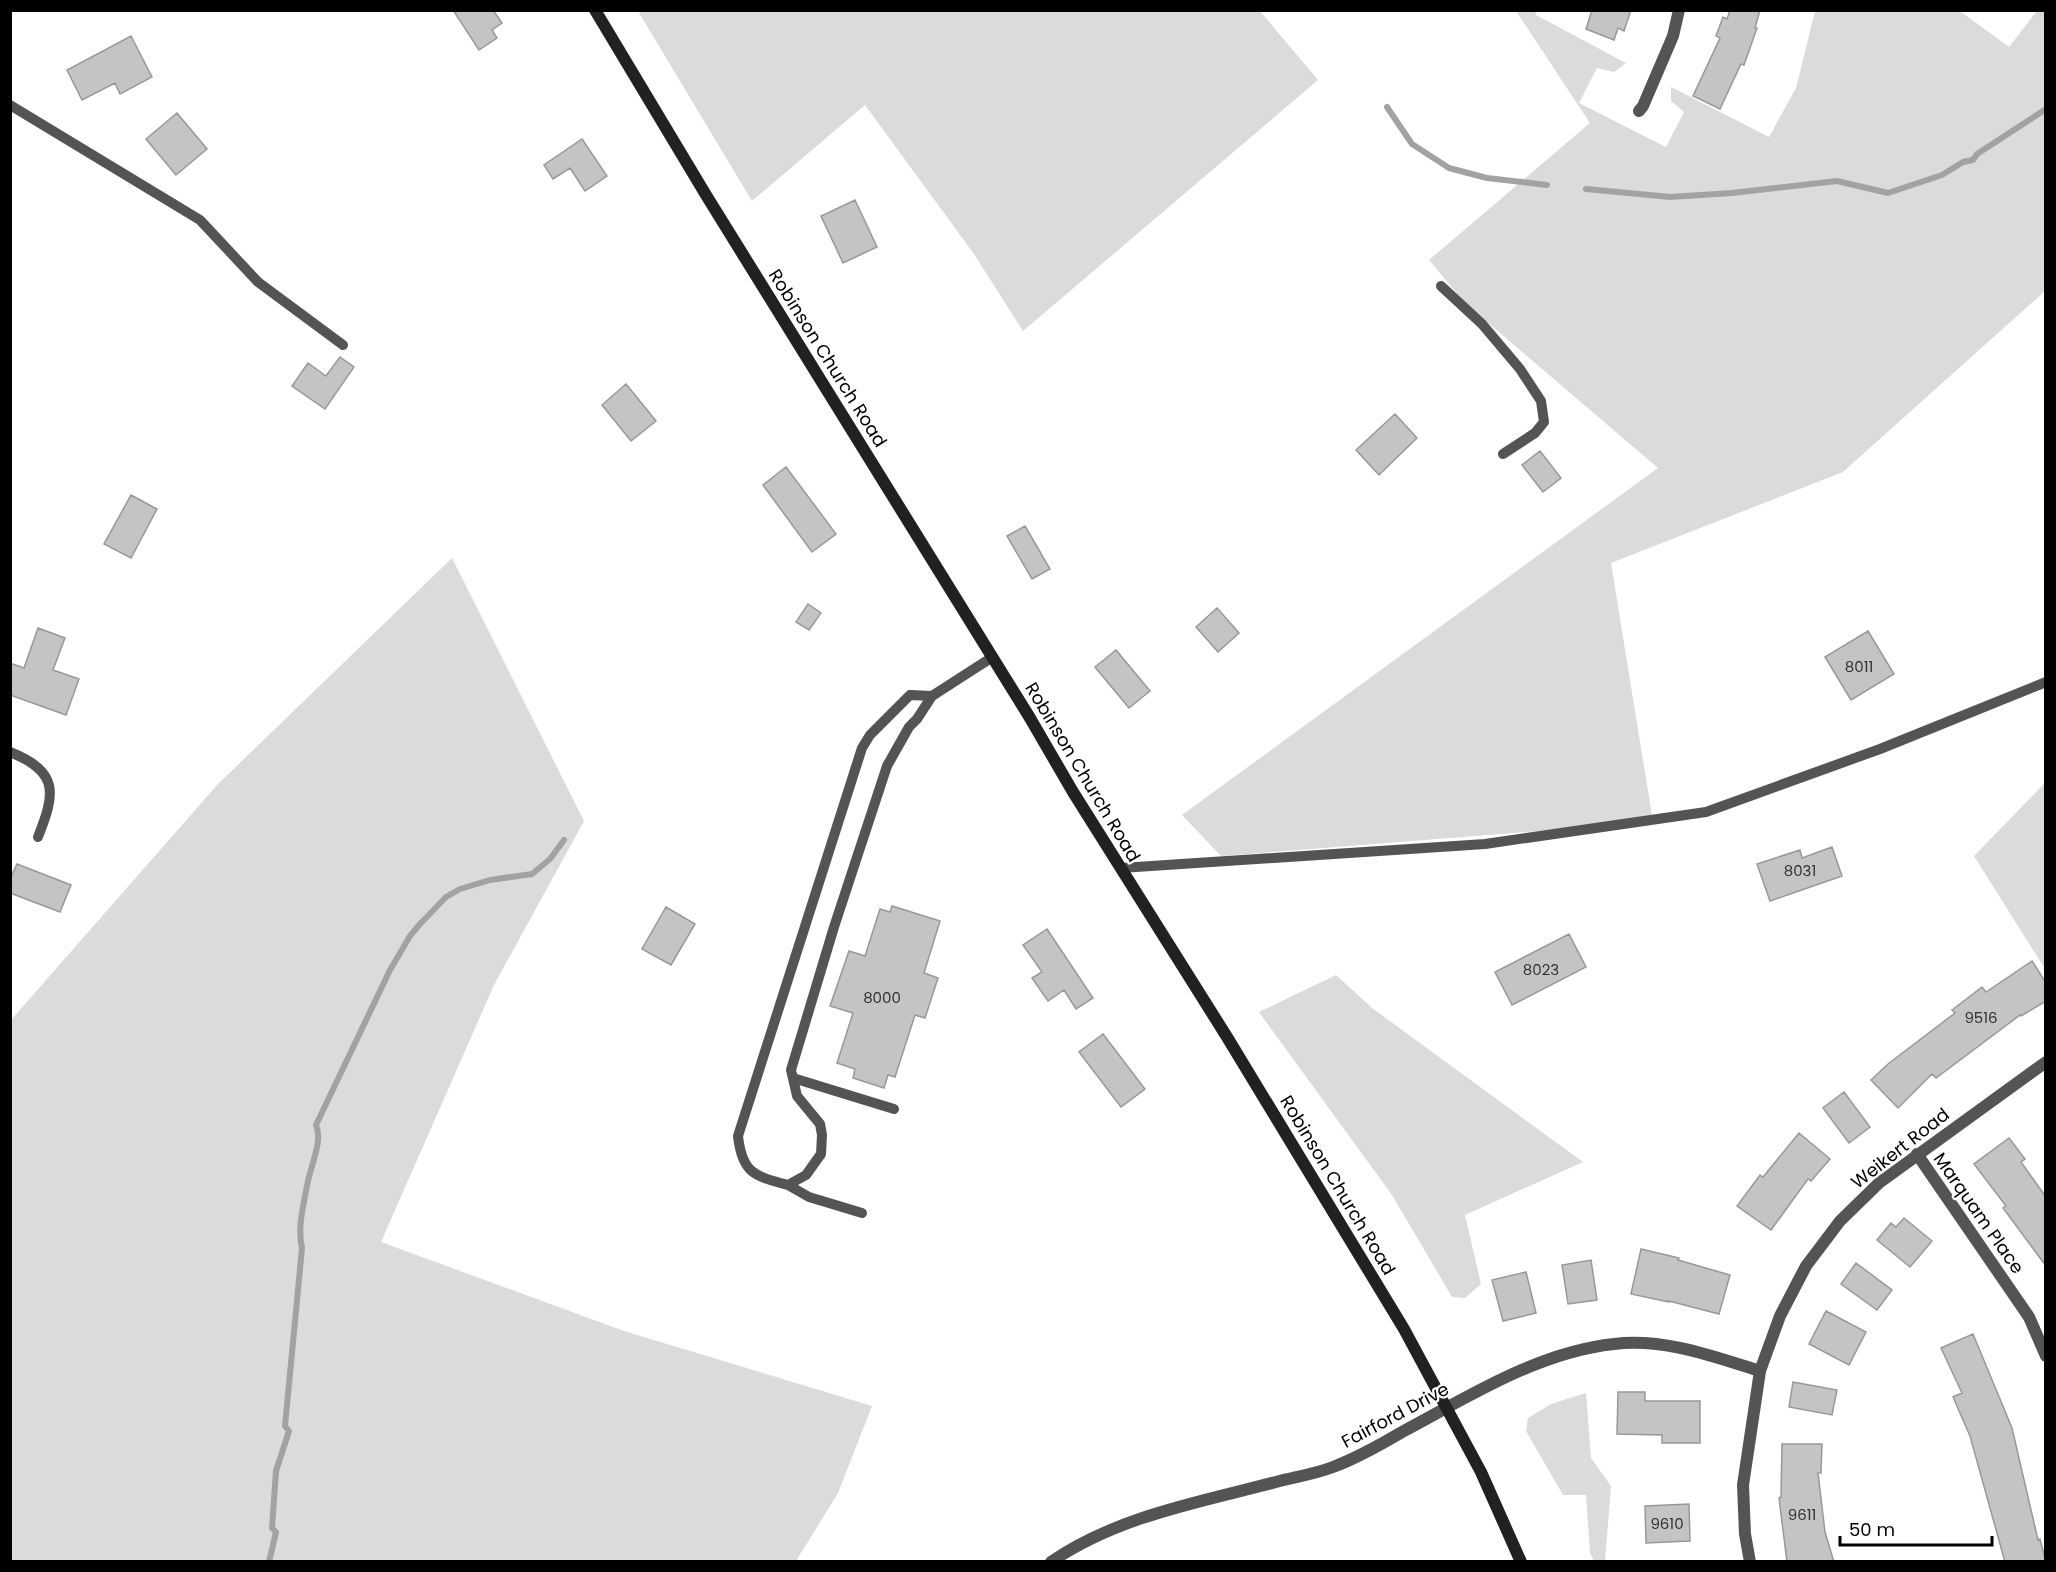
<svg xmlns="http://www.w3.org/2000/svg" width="2056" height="1572" viewBox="0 0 2056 1572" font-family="Poppins,sans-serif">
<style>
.green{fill:#dbdbdb}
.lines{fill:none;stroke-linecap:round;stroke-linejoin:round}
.stream{stroke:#a2a2a2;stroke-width:6}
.building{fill:#c4c4c4;stroke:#989898;stroke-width:1.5}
.lane{stroke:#545454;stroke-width:10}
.street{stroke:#545454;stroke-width:12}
.secondary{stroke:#212121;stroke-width:12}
.labels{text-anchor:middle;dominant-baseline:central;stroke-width:4.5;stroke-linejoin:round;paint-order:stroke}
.number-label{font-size:15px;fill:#313131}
.street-label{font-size:18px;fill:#000;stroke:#fff}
</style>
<rect width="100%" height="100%" fill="#fff"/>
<path class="green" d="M638,11H1260L1318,80L1023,331L974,254L865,105L752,201Z
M1516,11H1535L1536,15L1626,63L1614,72L1597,68L1579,103L1666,147L1684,112L1671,101V87L1769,137L1796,88L1815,11H1960L2009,47L2037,11H2045V291L1843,472L1611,563L1653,822L1221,856L1182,815L1658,468L1465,303L1429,260L1590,123Z
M452,558L584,821L494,985L381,1242L624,1331L872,1406L838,1493L796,1561H11V1020L218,784Z
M2045,783V969L1974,856Z
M1336,975L1372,1008L1583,1162L1465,1215L1481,1284L1465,1298L1452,1297L1392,1195L1259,1012Z
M1586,1393L1591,1458L1611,1486L1605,1561H1594L1590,1553L1586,1495H1563L1526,1431L1528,1418L1551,1404Z"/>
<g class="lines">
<path class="stream" d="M1387,107L1412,144L1449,168L1487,178L1547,185
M1586,189L1670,197L1732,193L1837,181L1888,193L1942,175L1963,162L1973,160L1977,154L2046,109
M269,1562L276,1532L272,1528L276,1471L289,1431L285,1426L302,1248C297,1228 304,1202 308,1181C311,1165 323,1141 316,1125L390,970L410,936L420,924L446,897L460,889L490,880L532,874L550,859L564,840"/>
</g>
<path class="building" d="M453,10H493L502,23L492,30L497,38L479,50Z
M1592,10H1631L1624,31L1618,28L1614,40L1586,29Z
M1730,10H1760L1755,28H1757L1744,65L1741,64L1720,109L1693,96L1720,38L1716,36L1723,17L1727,19Z
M131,36L152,77L120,94L115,83L82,100L67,70Z
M177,113L207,149L176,175L146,139Z
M582,139L607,176L585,191L570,168L553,179L544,165Z
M855,200L877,247L843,263L821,216Z
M340,357L354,367L325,409L292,386L308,363L326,376Z
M626,384L656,421L631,441L602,405Z
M1395,414L1417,438L1379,475L1356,450Z
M1540,451L1561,478L1543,492L1522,465Z
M786,467L836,534L812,552L763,485Z
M131,495L157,509L131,558L104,544Z
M1025,526L1050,569L1032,579L1007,536Z
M808,604L821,613L809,630L796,622Z
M1217,608L1239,633L1218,652L1196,627Z
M38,628L65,638L53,670L79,679L66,715L10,695V663L24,668Z
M1868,631L1894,674L1851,700L1825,657Z
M1116,650L1150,691L1129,708L1095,667Z
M1832,847L1842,876L1770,901L1757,864L1800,850L1802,858Z
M17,864L71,885L60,912L10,893V879Z
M892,906L940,921L924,973L938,978L925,1018L915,1015L895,1077L888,1075L884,1088L853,1078L855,1069L837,1063L853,1013L830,1006L849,951L865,956L880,909L890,912Z
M666,907L695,924L671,965L642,949Z
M1047,929L1093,998L1076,1009L1064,990L1048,1001L1032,978L1042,972L1023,945Z
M1569,934L1586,967L1512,1005L1495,972Z
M2032,961L2046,983V1001L2021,1016L2020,1015L1936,1078L1932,1074L1898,1108L1871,1080L1888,1064L1955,1013L1952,1010L1982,987L1986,992Z
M1103,1034L1145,1089L1121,1107L1079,1052Z
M1844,1092L1870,1127L1849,1143L1823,1108Z
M1799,1133L1830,1159L1811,1181L1808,1179L1771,1230L1737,1206L1760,1175L1763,1177Z
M2009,1138L2025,1159L2021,1162L2046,1197V1266L2003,1208L2006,1206L1974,1164Z
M1904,1218L1932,1241L1910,1267L1877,1240L1891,1223L1896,1227Z
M1641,1249L1679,1258L1678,1260L1730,1275L1719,1314L1669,1301V1302L1631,1294Z
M1591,1260L1597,1300L1568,1304L1562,1265Z
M1856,1263L1892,1290L1877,1310L1841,1284Z
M1526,1272L1536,1313L1503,1321L1492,1280Z
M1826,1311L1866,1332L1849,1365L1809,1344Z
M1973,1334L2012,1428L2038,1540L2040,1539L2046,1562H2005L1970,1436L1953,1397L1962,1393L1941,1348Z
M1793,1382L1837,1390L1832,1415L1789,1407Z
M1618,1392H1645V1401H1700V1443H1662V1435L1617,1434Z
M1782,1444H1822L1821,1473H1818L1825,1532L1834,1562H1787L1779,1498L1781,1497Z
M1689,1504L1690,1541L1646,1543L1645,1506Z"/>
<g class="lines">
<path class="lane" d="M10,105L200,220L258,282L343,345
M1441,286L1482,324L1520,369L1541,401L1544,422L1535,433L1503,454
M932,696L910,695L870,735L862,748L738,1136C742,1173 754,1176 788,1185L806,1175L821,1154L822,1135L820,1124L797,1096L791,1070L834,927L887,766L909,727L917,719L932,696L991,658
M10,752C60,772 55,794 38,837
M1121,868L1485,844L1706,812L1880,749L2046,682
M793,1078L894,1109
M788,1185L809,1197L862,1213"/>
<path class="street" d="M1639,111L1643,106L1673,36L1679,10
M1917,1154L2029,1317L2046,1356
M1051,1562C1118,1516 1200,1502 1276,1482C1295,1477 1315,1474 1333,1467C1357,1458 1380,1445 1402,1432C1468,1397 1538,1352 1614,1344C1664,1338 1712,1356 1760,1371
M1750,1562L1745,1534L1743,1485L1760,1371L1780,1316L1806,1266L1840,1221L1879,1183L2046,1062"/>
<path class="secondary" d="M595,10L706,195L1030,718L1073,792L1227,1037L1404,1329L1481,1472L1521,1562"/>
</g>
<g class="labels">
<g class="number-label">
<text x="1859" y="666">8011</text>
<text x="1800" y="870">8031</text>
<text x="1541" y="969">8023</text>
<text x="882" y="997">8000</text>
<text x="1981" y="1017">9516</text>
<text x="1802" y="1514">9611</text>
<text x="1667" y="1523">9610</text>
</g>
<g class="street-label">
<text transform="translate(828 358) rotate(58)">Robinson Church Road</text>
<text transform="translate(1083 772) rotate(59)">Robinson Church Road</text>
<text transform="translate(1900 1148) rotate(-38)">Weikert Road</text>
<text transform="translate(1338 1185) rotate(59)">Robinson Church Road</text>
<text transform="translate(1979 1213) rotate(55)">Marquam Place</text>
<text transform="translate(1395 1415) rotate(-28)">Fairford Drive</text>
</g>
</g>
<rect width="2056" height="1572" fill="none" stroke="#000000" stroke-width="24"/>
<path d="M1840 1536v9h152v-9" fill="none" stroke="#000000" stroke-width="3"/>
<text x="1849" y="1536" font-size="18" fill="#000000" stroke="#ffffff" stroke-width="4.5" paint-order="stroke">50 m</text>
</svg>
